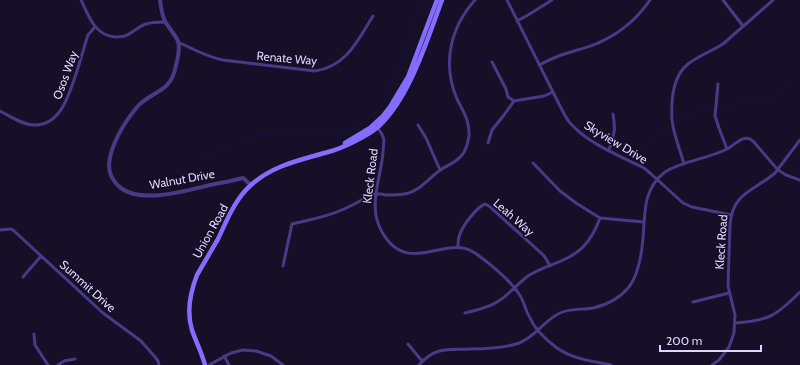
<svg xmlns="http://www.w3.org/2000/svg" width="800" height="365" viewBox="0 0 800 365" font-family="Cabin,sans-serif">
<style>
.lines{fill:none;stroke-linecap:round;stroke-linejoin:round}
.stream{stroke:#0a1745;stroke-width:1}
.minor{stroke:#473a86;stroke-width:3}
.tertiary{stroke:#473a86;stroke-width:4}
.secondary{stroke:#846cff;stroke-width:4.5}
.labels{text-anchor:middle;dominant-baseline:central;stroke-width:3;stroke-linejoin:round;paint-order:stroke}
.street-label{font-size:12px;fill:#dfd5ff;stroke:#160f27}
</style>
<rect width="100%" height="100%" fill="#160f27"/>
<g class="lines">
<path class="stream" d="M718,107L744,103H751L770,99L788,87L800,77
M675,125L680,120L697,110H706L714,108
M640,149L664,131L672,127
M199,161L225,148L260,135L292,131L327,133L355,128L365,123L378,110L385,100L407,47L417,15L422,5L423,0"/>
<path class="minor" d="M81,0C89,16 94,35 115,37C119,37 124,37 127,35C134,32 139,26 146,24C152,22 159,22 165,22
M507,0L562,110C565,115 567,120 571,124C589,144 620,156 644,168L650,173L683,203L692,207L731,215
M723,0L743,26
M517,21L528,15L552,0
M178,42C193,49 207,57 223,60L315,71C346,67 358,40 373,16
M492,62L506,89L508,97L514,101L544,96L553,92
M539,65C545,62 551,59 556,57C570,51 585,49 598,43C619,34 637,19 650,0
M718,84L715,116L719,128L727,149
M0,111C10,116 22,125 34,125C62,126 70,91 77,71C81,59 84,47 88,35L95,27
M418,125L426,138L440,170
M377,127C379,130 382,133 383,137C385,141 383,147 383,152C381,179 367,206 382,232C408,278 446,233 475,253C488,262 510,280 519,294C524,301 525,309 529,316C534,328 546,340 557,348C572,359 593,361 611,365
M488,143L492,130L504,115L514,101
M609,150C614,135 616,130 613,114
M533,163L560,191L576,203L600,218L644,222
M684,164C680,149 673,134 672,119C671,101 673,76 688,64C698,56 712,51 723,44L773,0
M0,230L11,229L13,230L103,313L141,341L155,357L158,361L159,365
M458,247C458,243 458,238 460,234C463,225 477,207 485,204L489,206L540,252L545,257L550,266
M283,266L292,224C309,220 327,217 344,209C354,205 364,198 374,194C378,193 382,194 386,195C392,195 398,195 404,194C419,192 428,179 439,171C447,165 456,163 462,155C466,150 468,143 469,136C470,121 463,111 457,99C442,64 450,28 475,0
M23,277L41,256
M693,302L729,293
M465,313C476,310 488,308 497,302C509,295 517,284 528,276C545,265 568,262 583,247C591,239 596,229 600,218
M735,323C769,321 777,315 800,292
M34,334L35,345L48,365
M408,344L422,361
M224,356L229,365
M58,365L64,361L75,359
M209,365L231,353L243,350L256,351L271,356L283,365
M419,365C436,346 448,350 471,349C486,349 505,348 519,343C536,337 544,320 560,313C571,308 582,310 593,308C606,305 620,298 629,287C641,271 643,243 644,223C645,214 645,205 648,196C651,187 657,178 665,172C681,161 708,159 727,149C735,145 744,133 753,141L778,170L786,175L800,180
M712,365L719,360L729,347L734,333L735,315L728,286L730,224C733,192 754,191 775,173L800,140"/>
<path class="tertiary" d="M160,0C161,8 162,17 166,23C170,29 175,35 178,41C180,49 178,58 176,65C175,71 172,80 167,85C159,93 146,97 138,106C125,121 110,145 109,165C109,172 111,177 115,182C133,207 185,191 210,185C221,183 232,181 243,178L251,185"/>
<path class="secondary" d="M345,143L370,128L383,116L390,107L408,77L437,0
M205,365C202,353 196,342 192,330C186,311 190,293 197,275C204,263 211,251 218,239C227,220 235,199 251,185C273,165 301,160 328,152C341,149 370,135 379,126C410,97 427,40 442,0"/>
</g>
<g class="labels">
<g class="street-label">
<text transform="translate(287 58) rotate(5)">Renate Way</text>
<text transform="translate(65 75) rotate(-70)">Osos Way</text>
<text transform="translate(616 142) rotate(31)">Skyview Drive</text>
<text transform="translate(370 176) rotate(-83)">Kleck Road</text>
<text transform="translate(182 179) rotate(-10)">Walnut Drive</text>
<text transform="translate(514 217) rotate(41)">Leah Way</text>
<text transform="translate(210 231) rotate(-61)">Union Road</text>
<text transform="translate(721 242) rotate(-86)">Kleck Road</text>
<text transform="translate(88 286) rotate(42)">Summit Drive</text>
</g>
</g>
<path d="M660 345v6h101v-6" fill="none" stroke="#dfd5ff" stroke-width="2"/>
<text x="666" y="345" font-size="12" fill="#dfd5ff" stroke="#160f27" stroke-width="3" paint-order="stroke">200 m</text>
</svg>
